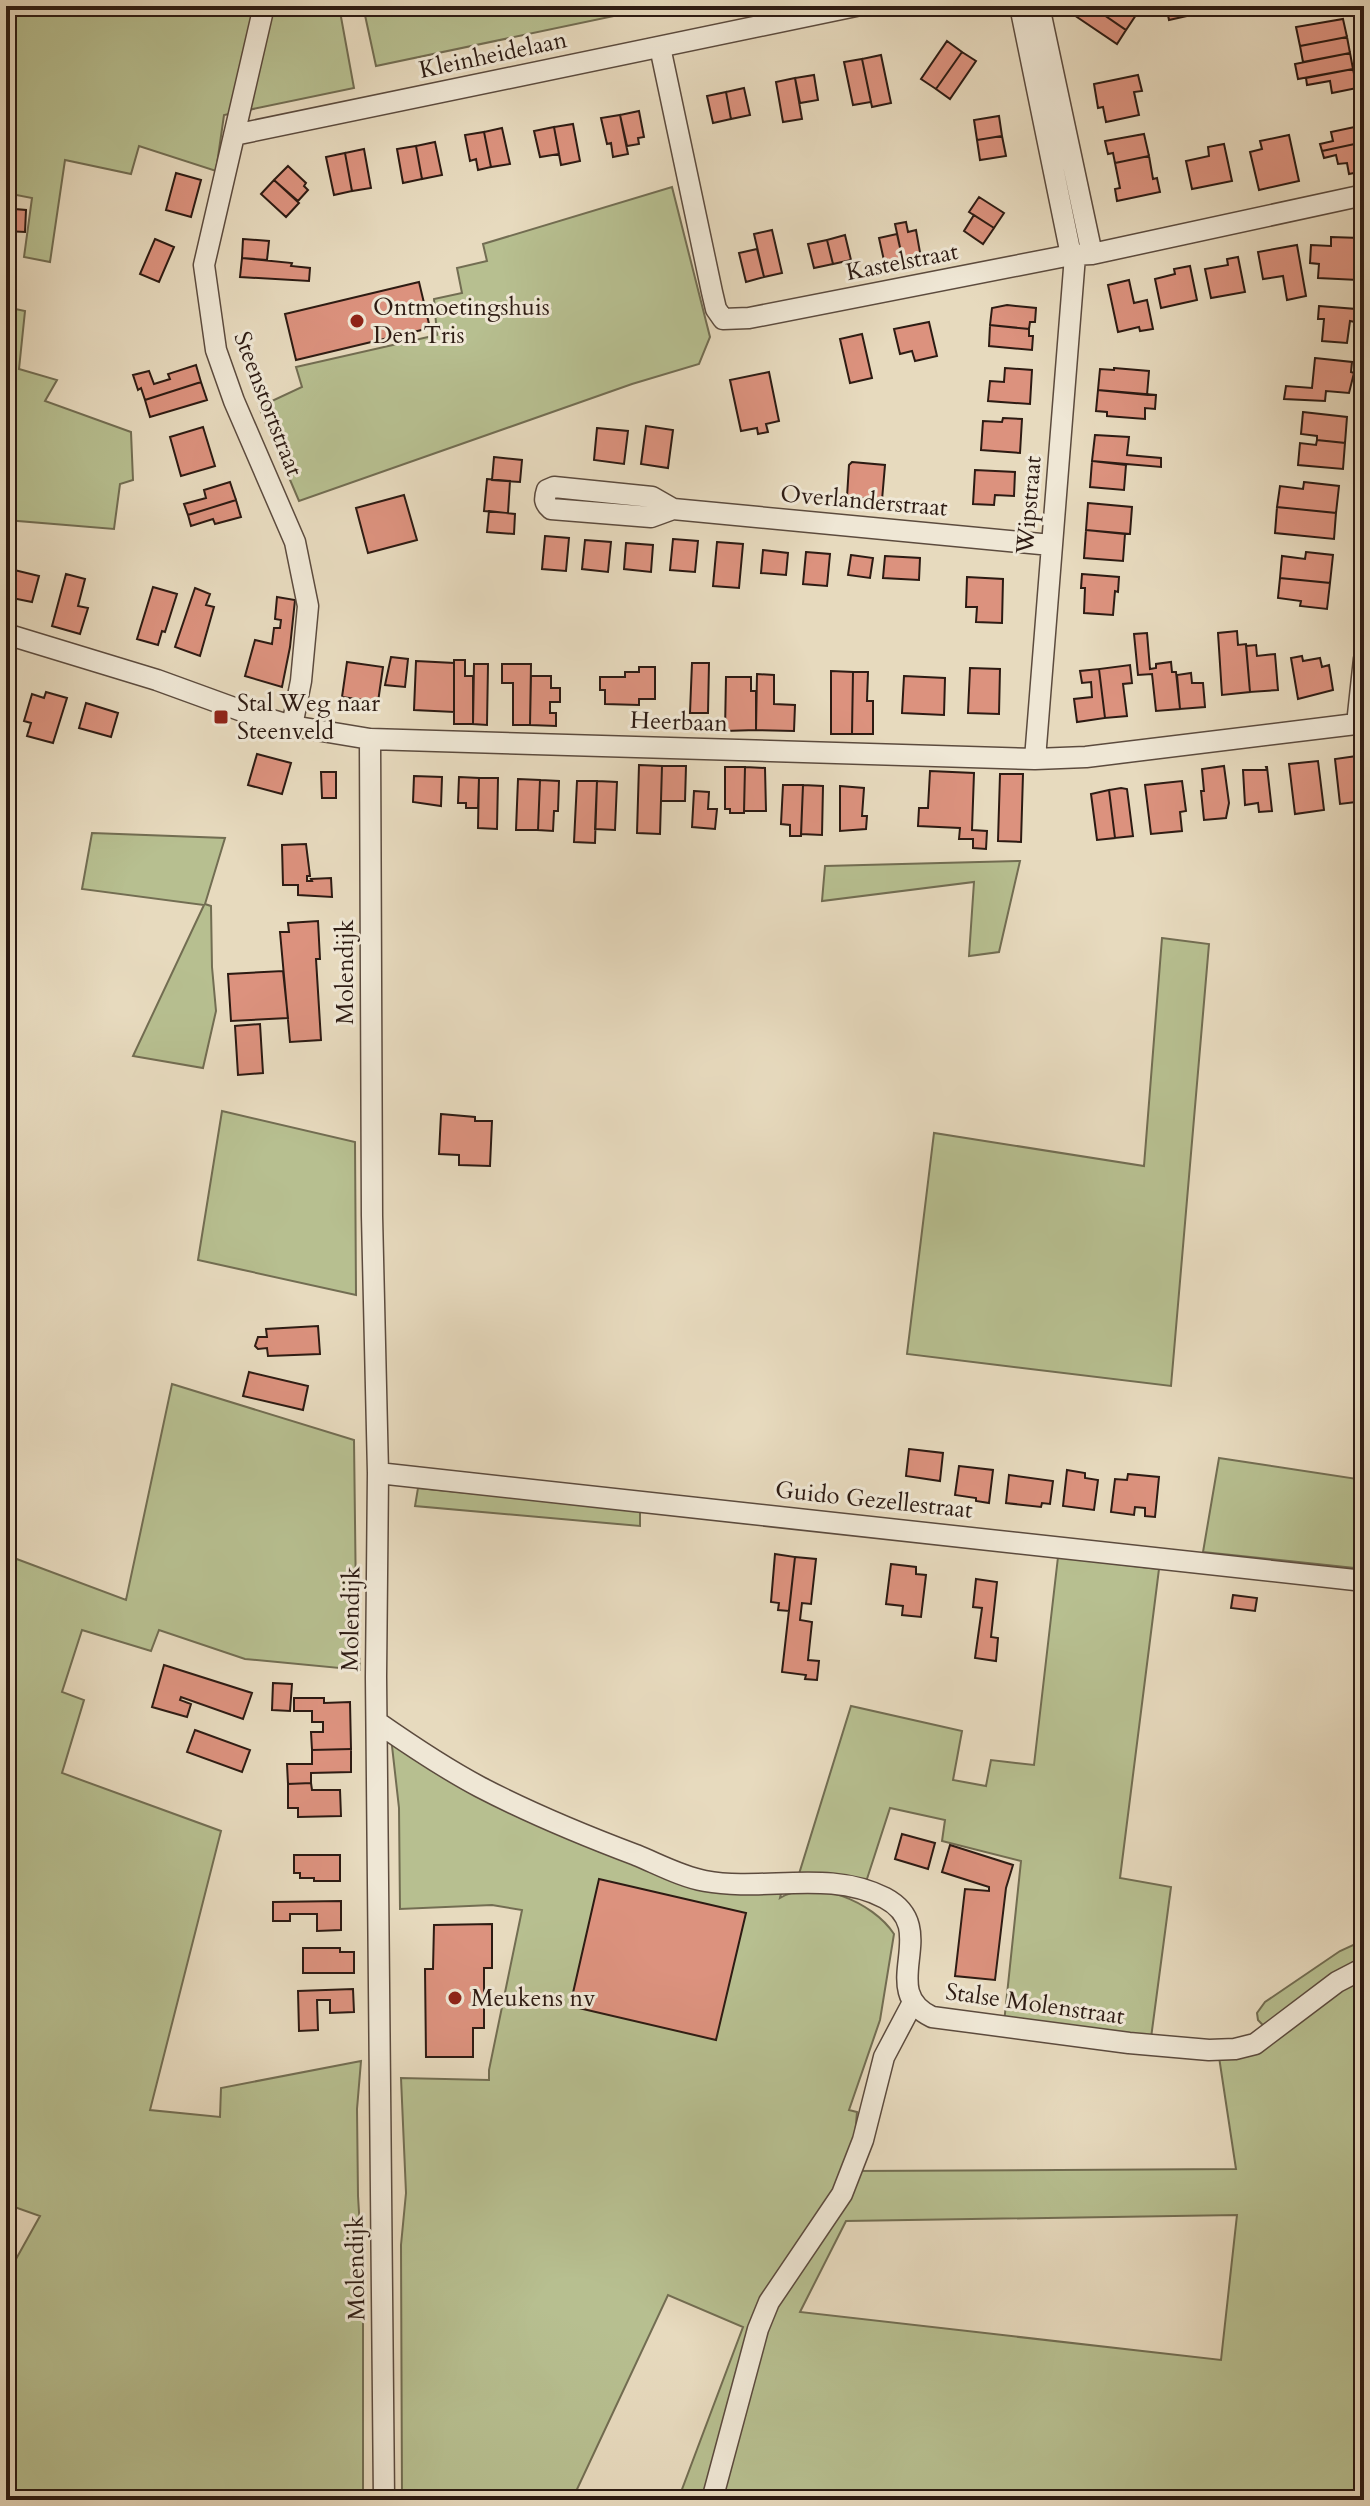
<svg xmlns="http://www.w3.org/2000/svg" width="1370" height="2506" viewBox="0 0 1370 2506" font-family="Cardo,serif">
<style>
.green{fill:#b7bf90;stroke:#726d52;stroke-width:2;fill-rule:evenodd}
.building{fill:#dc927e;stroke:#2d1b13;stroke-width:2}
.lines{fill:none;stroke-linecap:round;stroke-linejoin:round}
.minor-casing{stroke:#5c4b3e;stroke-width:23}
.minor{stroke:#efe7d5;stroke-width:20}
.poi-dot{fill:#8f2418;stroke:#efe7d5;stroke-width:3}
.labels{text-anchor:middle;dominant-baseline:central;stroke-width:6;stroke-linejoin:round;paint-order:stroke}
.street-label{font-size:24px;fill:#2d1b13;stroke:#efe7d5}
.poi-label{font-size:24px;fill:#2d1b13;stroke:#efe7d5;text-anchor:start}
</style>
<rect width="100%" height="100%" fill="#e7dabe"/>
<filter id="stains"><feTurbulence type="fractalNoise" baseFrequency=".0025" numOctaves="4"/><feColorMatrix values="0 0 0 0 .2 0 0 0 0 .09 0 0 0 0 .02 0 0 0 .5 -.17"/></filter>
<radialGradient id="worn" r=".72"><stop offset=".6" stop-color="#630" stop-opacity="0"/><stop offset="1" stop-color="#630" stop-opacity=".3"/></radialGradient>
<path class="green" d="M6,6H339L354,88L224,115L216,171L139,146L131,174L65,160L50,262L24,257L32,198L6,193Z
M363,6H657V7L376,66Z
M672,187L710,337L699,364L632,384L299,501L259,407L302,387L296,367L437,335L434,299L462,293L457,268L487,261L483,244Z
M6,307L25,311L19,369L57,380L45,401L131,432L133,480L120,484L114,529L6,520Z
M92,833L225,838L205,904L211,906L212,967L216,1011L203,1068L133,1056L204,905L82,889Z
M1020,861L999,952L969,956L974,882L822,901L825,866Z
M1162,938L1209,944L1171,1386L907,1354L934,1133L1144,1166Z
M222,1111L355,1142L356,1295L198,1260Z
M172,1384L354,1440L356,1602L360,1670L245,1659L159,1630L151,1651L82,1630L62,1692L84,1700L62,1773L221,1831L150,2110L220,2117L221,2088L361,2061L357,2109L358,2196L363,2278V2500H6V2277L40,2216L6,2204V1555L126,1600Z
M1219,1458L1364,1480V1569L1203,1552Z
M418,1488L640,1510V1526L415,1506Z
M1058,1557L1159,1569L1120,1878L1171,1887L1151,2038L1004,2023L1021,1861L942,1841L945,1820L890,1808L866,1882L799,1874L851,1706L962,1731L953,1780L986,1786L991,1760L1034,1765Z
M402,1745L675,1878L782,1890L780,1898C815,1877 873,1902 894,1934L880,2020L849,2110L857,2112L852,2171L1236,2169L1219,2057L1252,2055L1276,2039L1258,2020L1257,2013L1265,2002L1340,1951L1364,1940V2500H678L743,2327L668,2295L572,2500H402L401,2245L406,2193L401,2078L489,2080V2070L522,1910L492,1905L400,1909L399,1808L392,1746ZM1237,2215L1221,2360L800,2312L846,2221Z"/>
<path class="building" d="M1080,6H1091L1126,30L1117,44L1074,15Z
M1091,6H1123L1136,15L1126,30Z
M1166,6H1185L1187,16L1169,20Z
M1343,19L1347,37L1300,46L1296,27Z
M1347,37L1350,53L1303,62L1300,46Z
M947,41L962,52L936,89L921,79Z
M962,52L976,61L950,99L936,89Z
M1350,53L1353,69L1298,79L1295,64Z
M881,55L891,103L872,107L862,59Z
M862,59L871,102L853,105L844,62Z
M1353,69L1357,88L1332,93L1330,81L1307,85L1306,78Z
M814,75L818,100L800,103L795,78Z
M1138,75L1142,91L1134,92L1139,115L1106,122L1103,107L1098,108L1094,84Z
M795,78L802,119L783,122L776,82Z
M744,88L750,115L731,119L726,92Z
M726,92L731,119L713,123L707,96Z
M639,111L644,137L638,138L639,144L627,146L620,115Z
M620,115L628,154L613,157L611,143L607,144L601,118Z
M999,116L1002,136L977,140L974,120Z
M573,124L580,161L561,165L554,127Z
M1364,125V142L1322,151L1320,144L1333,141L1331,132Z
M554,127L559,154L540,157L534,131Z
M502,128L510,164L491,167L484,132Z
M484,132L491,167L478,170L476,159L470,161L465,135Z
M1144,134L1149,156L1115,163L1113,153L1108,154L1105,141Z
M1289,135L1299,181L1259,190L1250,152L1262,149L1260,141Z
M1002,136L1006,156L980,160L977,140Z
M435,142L442,175L422,179L416,146Z
M1364,142V171L1349,174L1347,163L1338,164L1336,155L1324,158L1322,151Z
M1224,144L1232,181L1192,189L1186,161L1209,156L1208,147Z
M416,146L422,179L403,183L397,149Z
M364,149L371,188L352,191L345,153Z
M345,153L352,191L334,195L326,157Z
M1149,156L1153,179L1157,178L1160,192L1117,201L1115,189L1120,188L1115,163Z
M288,166L306,183L304,186L308,190L298,201L274,180Z
M176,173L201,180L191,217L166,210Z
M274,180L299,203L286,217L261,194Z
M6,197L16,198L15,209L26,210L25,232L6,231Z
M979,197L1004,213L994,228L969,212Z
M974,215L994,228L983,244L964,231Z
M906,222L908,232L916,230L921,258L903,261L895,224Z
M772,230L782,273L764,277L754,234Z
M897,234L903,261L885,265L879,238Z
M845,235L851,260L833,264L827,240Z
M1331,237L1360,238L1358,280L1318,278L1319,264L1310,263L1311,245L1331,246Z
M155,239L174,247L159,282L140,274Z
M243,239L269,241L267,260L242,258Z
M827,240L833,264L814,268L808,244Z
M1297,245L1306,296L1287,300L1283,276L1263,279L1258,252Z
M757,249L764,277L746,282L739,253Z
M1238,257L1245,292L1211,298L1205,269L1228,265L1227,259Z
M242,258L292,263L291,266L310,268L309,281L240,277Z
M1190,266L1197,300L1161,308L1155,279L1175,274L1174,269Z
M1129,280L1134,303L1147,300L1153,329L1140,331L1139,327L1118,332L1108,285Z
M419,282L430,328L296,360L285,314Z
M1007,305L1036,308L1035,322H1030L1029,329L990,325L992,308Z
M1319,306L1356,309L1355,322L1350,321L1347,343L1322,341L1324,319H1318Z
M929,322L937,356L915,361L912,351L900,354L894,329Z
M990,325L1029,329V336H1033L1032,350L989,346Z
M862,334L872,378L850,383L840,339Z
M1315,358L1352,362L1351,372L1354,373L1349,393L1326,391L1325,401L1284,399L1286,386L1312,388Z
M196,365L201,382L145,400L141,388L138,390L133,375L149,371L154,384L170,379L168,374Z
M1005,368L1032,370L1030,404L988,401L990,381L1004,382Z
M1114,368L1149,371L1147,395L1098,390L1100,369L1114,370Z
M769,372L779,421L766,424L768,432L758,434L757,428L741,431L730,380Z
M201,382L207,400L150,417L145,400Z
M1098,390L1156,395L1155,409L1145,408V419L1107,416V412L1096,411Z
M1303,412L1347,417L1345,443L1317,440V436L1301,434Z
M1003,418L1022,419L1020,453L981,450L983,421L1002,422Z
M646,426L673,430L668,468L641,464Z
M203,427L215,466L181,476L170,437Z
M597,428L628,431L624,464L594,460Z
M1095,435L1129,437L1127,455L1161,458V467L1092,461Z
M1317,440L1345,443L1343,469L1298,465L1300,443L1316,445Z
M494,457L522,460L520,482L492,480Z
M1092,461L1126,465L1124,490L1090,487Z
M852,462L885,465L882,500L847,497L849,465Z
M975,470L1015,472L1014,496L995,495L994,505L973,504Z
M487,479L510,481L508,513L484,511Z
M230,482L236,500L188,515L184,504L206,498L204,490Z
M1304,482L1339,486L1336,513L1277,507L1280,486L1303,489Z
M404,495L417,540L368,553L356,508Z
M236,500L241,517L215,524L213,519L191,526L188,515Z
M1088,503L1132,507L1130,534L1086,530Z
M1277,507L1336,513L1334,539L1275,533Z
M489,511L515,514L514,534L487,532Z
M1086,530L1125,534L1123,561L1084,558Z
M545,536L569,538L566,571L542,569Z
M673,539L698,541L695,572L670,570Z
M585,540L611,542L608,572L582,569Z
M717,542L743,544L739,588L713,586Z
M626,543L653,545L651,572L624,569Z
M763,550L788,553L786,575L761,573Z
M806,552L830,554L827,586L803,584Z
M1306,552L1333,555L1330,583L1280,578L1282,556L1305,559Z
M851,555L873,558L870,578L848,575Z
M885,556L920,558L919,580L883,578Z
M6,568L39,576L32,602L7,597Z
M66,574L85,579L78,606L88,608L80,634L52,626Z
M1082,574L1119,577L1118,592L1115,591L1113,615L1084,613L1085,588H1081Z
M967,577L1003,579L1002,623L976,622L977,607H966Z
M1280,578L1330,583L1327,609L1300,606L1301,601L1278,598Z
M153,587L177,594L165,632L162,631L158,645L137,639Z
M195,588L210,594L206,605L214,607L200,656L175,647Z
M277,597L295,600L290,647L282,687L245,676L255,640L272,644L274,628H280L281,620L275,619Z
M1237,631L1238,645L1246,644L1250,692L1222,695L1218,633Z
M1147,633L1150,669L1156,668V664L1171,662L1172,672H1176L1180,709L1156,711L1152,674L1138,675L1134,634Z
M1256,645L1257,656L1275,654L1278,690L1250,692L1246,646Z
M1302,656L1303,661L1320,658L1322,667L1329,665L1333,690L1298,699L1291,658Z
M391,657L408,659L405,687L385,685Z
M454,660H465V676H473V724H454Z
M416,661L454,663V712L414,710Z
M347,662L383,667L378,702L342,697Z
M692,663H709L708,713H690Z
M474,664H488L487,725L473,724Z
M502,664H531L530,725H513V683H502Z
M1130,665L1132,683L1123,684L1127,716L1105,718L1099,669Z
M639,667H655V699H639V705L605,704V690H600V677H625V672H639Z
M970,668L1000,669L999,714L968,713Z
M1099,669L1105,718L1077,722L1074,699L1092,697L1091,682L1082,683L1080,671Z
M831,671L853,672L852,734H831Z
M853,672H868L867,701H873V734H852Z
M1191,673L1192,683H1203L1205,707L1180,709L1177,675Z
M757,674L774,675V704L795,705L794,731L756,730Z
M531,676H551V688H560V702H550V713H556V726L530,725Z
M904,676L945,678L944,715L902,713Z
M726,677H751V691H756V730L725,731Z
M46,692L67,698L53,743L27,736L31,723L24,721L32,694L44,698Z
M86,703L118,713L111,737L79,728Z
M257,754L291,763L282,794L248,785Z
M1364,755V801L1340,804L1335,759Z
M1318,761L1324,810L1295,814L1289,764Z
M639,765L662,766L660,834L637,833Z
M662,766H686L685,801H661Z
M1224,766L1229,803L1226,818L1204,820L1201,791H1204L1202,769Z
M725,767H745L744,813H730V809H725Z
M745,767L765,768L766,811H744Z
M1266,767H1267L1272,811L1259,812L1258,803L1245,805L1243,770H1267Z
M930,771L974,773L972,830L987,831L986,849L973,848V839H959L960,828L918,826L919,808H928Z
M321,772H336V798H322Z
M1000,774H1023L1021,842L998,841Z
M414,776L442,777L441,806L413,802Z
M459,777L479,778L478,808H466V803H458Z
M479,778H498L497,829L478,828Z
M518,779L540,780L538,830H516Z
M540,780L559,781L558,811H554L553,831L538,830Z
M577,781H597L595,843L574,842Z
M597,781L617,782L615,830L595,829Z
M1182,781L1186,811L1180,812L1182,831L1151,834L1145,785Z
M783,785H803L801,836H790V825L781,824Z
M803,785L823,786L822,835L801,834Z
M840,786L864,788L862,816H867L866,829L840,831Z
M1121,788L1127,789L1133,836L1115,838L1109,790Z
M1109,790L1115,838L1097,840L1091,794Z
M694,791L709,792L708,809H717L715,829L692,827Z
M306,844L310,876H307V881H312L311,879L331,878L332,897L298,895V885H283L282,845Z
M318,921L320,959H316L321,1040L290,1042L280,932H289L288,923Z
M283,971L288,1018L231,1021L228,974Z
M260,1024L263,1073L238,1075L235,1026Z
M441,1114L475,1117V1121H492L490,1166L459,1165V1155L439,1154Z
M318,1326L320,1354L268,1356L267,1348L258,1349L255,1346L258,1337H267L266,1329Z
M249,1372L308,1386L303,1410L243,1396Z
M909,1449L943,1453L940,1481L906,1476Z
M959,1466L993,1470L989,1503L976,1501V1498L955,1495Z
M1067,1470L1085,1473V1478L1098,1480L1094,1510L1063,1506Z
M1128,1474L1159,1477L1155,1517L1145,1516V1508L1135,1507L1134,1515L1111,1512L1115,1479L1127,1480Z
M1009,1475L1053,1481L1050,1504L1042,1503L1041,1507L1006,1503Z
M775,1554L795,1557L789,1611L778,1610L779,1603L771,1602Z
M795,1557L816,1559L811,1604L802,1603L800,1620L812,1622L808,1660L819,1661L817,1680L805,1679L806,1675L782,1672Z
M891,1564L916,1567V1574L926,1575L921,1617L902,1615L903,1606L886,1604Z
M976,1579L997,1582L991,1637L998,1638L996,1661L975,1658L982,1608L973,1607Z
M1233,1595L1257,1598L1255,1611L1231,1608Z
M164,1665L252,1693L243,1719L181,1697L180,1700L191,1704L187,1717L152,1707Z
M273,1683L292,1684L290,1711L272,1710Z
M294,1698H324V1703L350,1702L351,1749L312,1750L311,1732H323V1722H312V1711H294Z
M195,1730L250,1750L242,1772L187,1752Z
M351,1749V1772L311,1773V1783L288,1784L287,1764H312V1750Z
M311,1783L312,1790H340L341,1816L298,1817V1808H288V1784Z
M902,1834L935,1843L928,1869L895,1859Z
M950,1845L1013,1865L1006,1888L995,1980L955,1976L965,1889L989,1891V1887L942,1872Z
M294,1855H340V1881H314V1878H300V1873H294Z
M599,1879L746,1913L716,2040L570,2006Z
M341,1901V1930L317,1931V1914H290V1921H273V1902Z
M492,1924V1968H484V2028H473V2057H426L425,1969H433L434,1925Z
M303,1948H340V1952H354V1973H303Z
M353,1989L354,2012L330,2013V2000H317L318,2030L299,2031L298,1991Z"/>
<g class="lines">
<defs>
<path id="minor" d="M264,6L204,265L216,350L234,401L295,542L308,606L301,681L292,726
M1020,6L1071,255
M1039,6L1092,254
M660,47L712,292L716,309L723,319L749,318L1071,255L1092,254L1364,195
M234,135L856,6
M673,509L651,517L551,509C544,503 544,499 547,490L554,487L652,497L673,509L1051,545
M6,634L157,680L245,712L292,726L370,739L1035,759L1086,757L1364,723
M1357,724L1364,659
M370,739L372,1216L378,1473L376,1677L384,2500
M1035,759L1075,256
M378,1473L1364,1581
M377,1722C410,1745 444,1768 480,1787C530,1813 583,1835 636,1855C658,1864 682,1877 705,1881C764,1892 829,1869 885,1898C943,1929 875,1990 932,2017L1129,2043L1209,2050L1235,2049L1255,2044L1337,1982L1364,1968
M712,2500L758,2329L769,2302L842,2194L863,2140L884,2057L912,2004"/>
</defs>
<use href="#minor" class="minor-casing"/>
<use href="#minor" class="minor"/>
</g>
<g class="poi-dot">
<circle cx="357" cy="321" r="8"/>
<rect x="213" y="709" width="16" height="16" rx="4"/>
<circle cx="455" cy="1998" r="8"/>
</g>
<g class="labels">
<g class="street-label">
<text transform="translate(493 55) rotate(-12)">Kleinheidelaan</text>
<text transform="translate(902 262) rotate(-11)">Kastelstraat</text>
<text transform="translate(268 404) rotate(69)">Steenstortstraat</text>
<text transform="translate(864 501) rotate(5)">Overlanderstraat</text>
<text transform="translate(1029 505) rotate(-85)">Wipstraat</text>
<text transform="translate(679 722) rotate(2)">Heerbaan</text>
<text transform="translate(345 972) rotate(-90)">Molendijk</text>
<text transform="translate(874 1500) rotate(6)">Guido Gezellestraat</text>
<text transform="translate(351 1619) rotate(-89)">Molendijk</text>
<text transform="translate(1035 2004) rotate(8)">Stalse Molenstraat</text>
<text transform="translate(356 2268) rotate(-91)">Molendijk</text>
</g>
<g class="poi-label">
<text x="373" y="307">Ontmoetingshuis<tspan x="373" dy="28">Den Tris</tspan></text>
<text x="237" y="703">Stal Weg naar<tspan x="237" dy="28">Steenveld</tspan></text>
<text x="471" y="1998">Meukens nv</text>
</g>
</g>
<rect width="1370" height="2506" fill="none" stroke="#e7dabe" stroke-width="32"/>
<rect x="8" y="8" width="1354" height="2490" fill="none" stroke="#2d1b13" stroke-width="4"/>
<rect x="16" y="16" width="1338" height="2474" fill="none" stroke="#2d1b13" stroke-width="2"/>
<rect width="100%" height="100%" filter="url(#stains)"/>
<rect width="100%" height="100%" fill="url(#worn)"/>
</svg>
